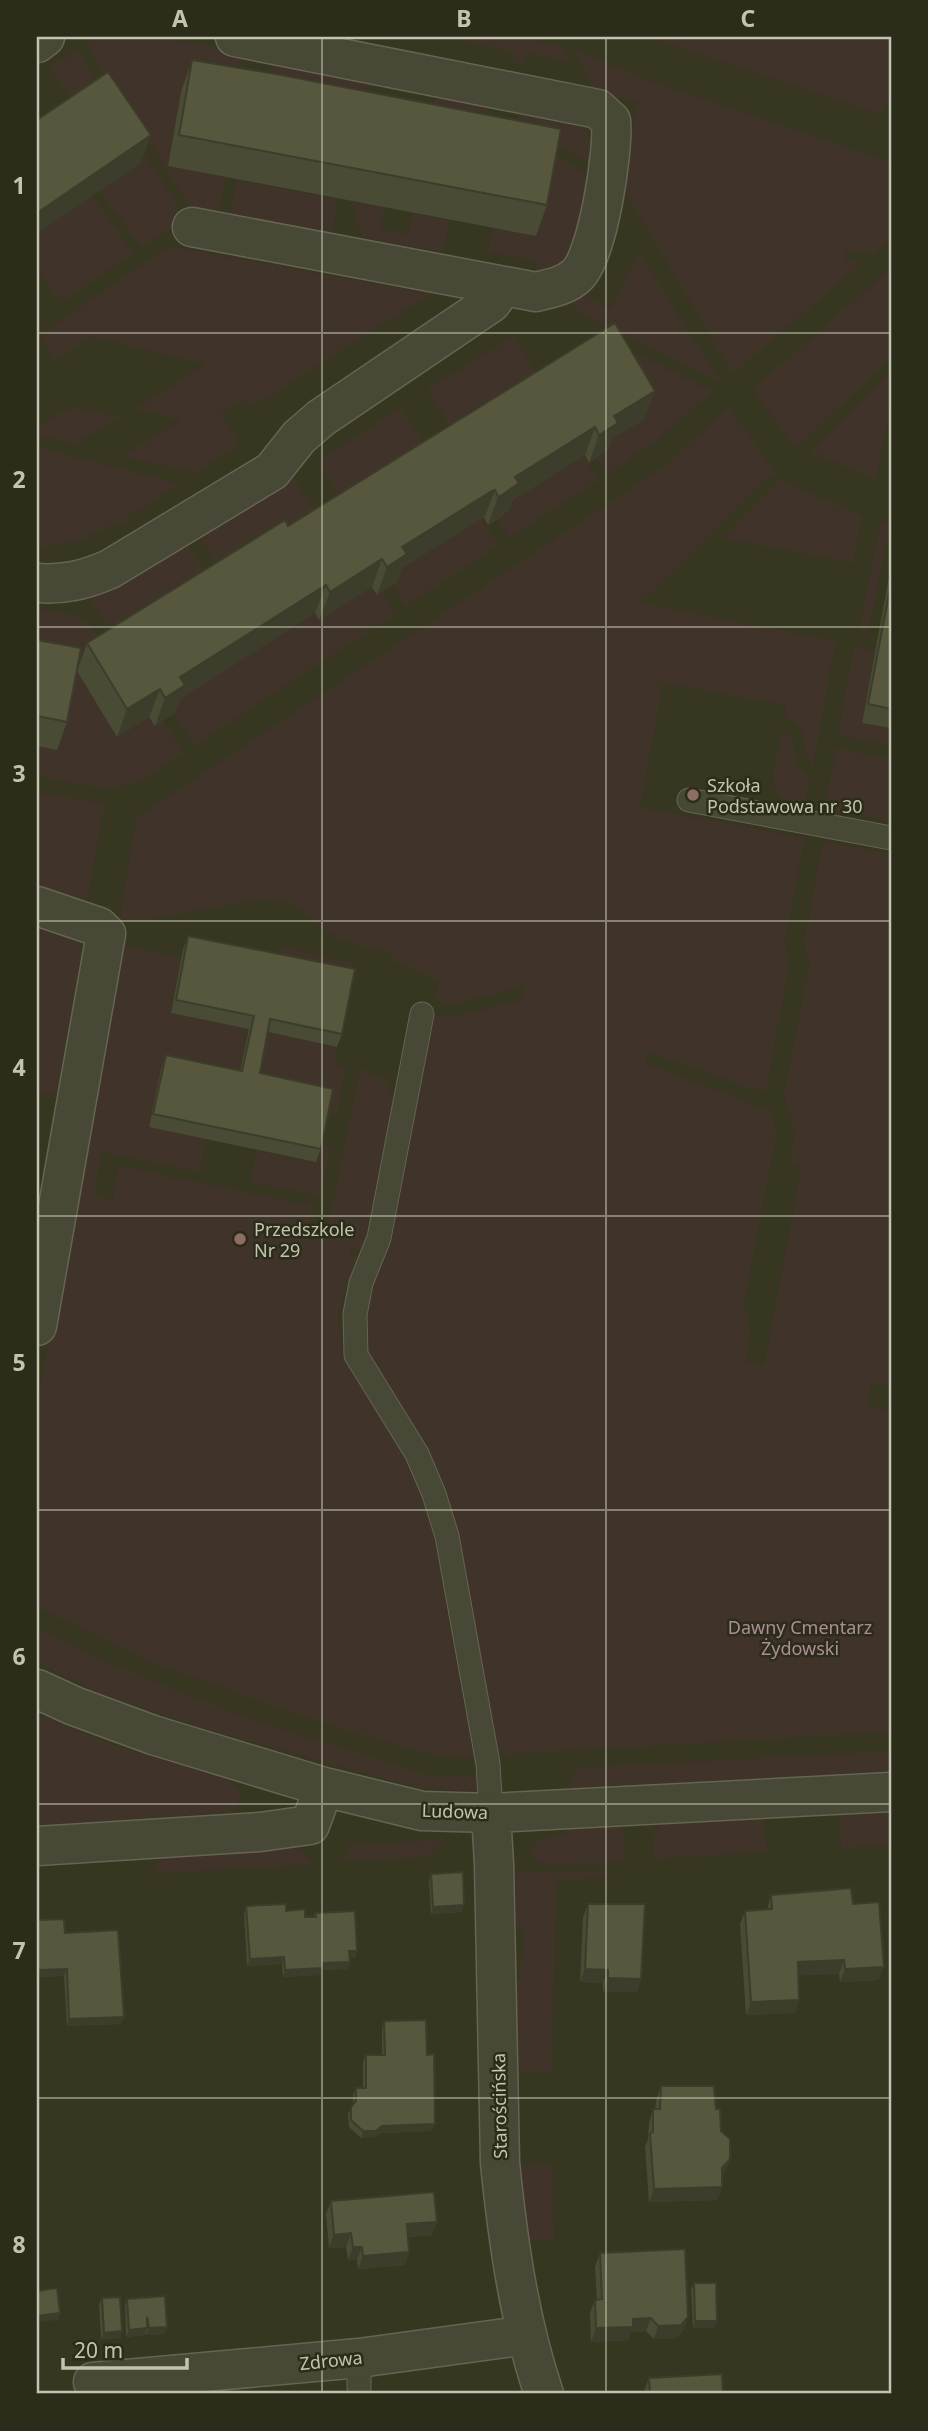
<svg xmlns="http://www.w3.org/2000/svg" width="928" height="2431" viewBox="0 0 928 2431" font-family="'Noto Sans',sans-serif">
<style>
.green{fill:#3f332a}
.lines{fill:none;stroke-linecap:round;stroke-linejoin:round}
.service-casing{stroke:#656552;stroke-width:25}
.minor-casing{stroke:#656552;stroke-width:41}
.service{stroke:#474835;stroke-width:23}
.minor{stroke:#474835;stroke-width:38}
.wall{fill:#4a4b34}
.shaded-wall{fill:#3c3d2b}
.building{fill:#56573d;stroke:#3c3d2b;stroke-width:2}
.grid{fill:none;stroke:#c3c4af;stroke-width:2;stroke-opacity:0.55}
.education-dot{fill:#8d6e63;stroke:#2b2c1a;stroke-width:2.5}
.labels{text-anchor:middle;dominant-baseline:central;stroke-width:5;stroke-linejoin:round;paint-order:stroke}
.poi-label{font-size:18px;fill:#c3c4af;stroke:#2b2c1a;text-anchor:start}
.park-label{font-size:18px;fill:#af8d98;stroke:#2b2c1a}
.street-label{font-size:18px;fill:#c3c4af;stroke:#2b2c1a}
.neatline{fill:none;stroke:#c3c4af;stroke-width:2.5}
.grid-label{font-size:23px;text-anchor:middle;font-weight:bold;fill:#c3c4af}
</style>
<rect width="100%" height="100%" fill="#373721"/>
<path class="green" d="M98,37L168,40L236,50L244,57L234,101L181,92L168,166L226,177L219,212L191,207L86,44Z
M447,37H514L563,46L569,61L526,53L523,65L512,62L513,52Z
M648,37H891V96L879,114Z
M576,49L649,81L891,163V238L872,255L845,251V261L862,263L733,374L624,190L637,102L595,93Z
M77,51L178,205L177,225L141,248L100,191L140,163L81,112L50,68Z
M273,61L368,79L359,124L265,105Z
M435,96L489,103L480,147L427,137Z
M520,108L583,122C592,137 593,148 590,165L518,119Z
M516,127L587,175C583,197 579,248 562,264C556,270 545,270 536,270L537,260L488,252Z
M236,180L338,199L332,232L230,214Z
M92,195L133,254L64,301L60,295L56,297L37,269V234Z
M352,202L384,207L380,229L409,235L413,213L449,220L443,252L361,237Z
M175,247L431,294L261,401L248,406L244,400L221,414L240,445L196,473L123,456L181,420L135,409L205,364L91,337L55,360L39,335L167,248Z
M640,254L721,383L578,312L571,301L585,295L610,309Z
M891,269V356L799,446L788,440L753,389Z
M588,329L712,391L659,439L607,475L597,458L608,451L602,352Z
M513,337L545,388L459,441L429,392V388Z
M891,370V401L876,480L810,451Z
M71,407L120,417L76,444L37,435V427Z
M728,407L775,471L641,603L836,641L813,766C797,747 815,728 784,717L786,705L663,683L640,807L805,838L785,942L789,967L766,1091L751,1089L648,1051L645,1063L771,1111L777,1131L744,1303L751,1329L745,1363L764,1366L802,1166L790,1164L795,1132L784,1095L810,963L804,943L823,841L891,854V1387L871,1383L867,1406L891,1410V1732L497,1755L448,1493L434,1462L370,1364L362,1346L366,1301L392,1236L433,1016L451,1015V1017L520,1000L523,986L453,1005L436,1001L439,980L391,960L392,953L341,941L292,904L266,899L138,921L120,918L136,818L662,468Z
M401,408L432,458L348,510L318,461Z
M38,447L180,484L127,517L131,525L124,529L119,522L79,541L37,548Z
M585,455L589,469L598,481L509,538L497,519L508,512L505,505Z
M293,475L323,527L226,578L200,536Z
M780,479L862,517L853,563L722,538Z
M481,519L499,545L406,606L393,585L397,582L392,575Z
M881,520L891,523L868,633L859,631Z
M186,541L213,586L120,644L92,601V597Z
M372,587L377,594L382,592L395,614L195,746L169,705L315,613L319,619Z
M41,610C53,612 67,612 78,617C115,635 113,702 117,737L149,717L163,721L184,753C170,762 156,773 141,780C110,795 69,782 37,776V746L57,750L37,670V611Z
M854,647L875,651L862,722L891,728V745L838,735Z
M783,732L791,737C797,754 792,767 810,778L805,805C798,804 788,803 783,798C764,783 779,751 783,732Z
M836,748L891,759V821L824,809Z
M37,792L102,803L104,807L86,906L37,890Z
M37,926C54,931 78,934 82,954L56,1096L37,1092Z
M119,944L181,958L171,1013L249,1029L237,1085L206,1139L200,1172L102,1152L94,1195L112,1201L119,1166L313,1206L307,1239L325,1242L360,1069C381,1075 389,1081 394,1103L367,1242L363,1250L351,1248L349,1255L359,1258L346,1285L339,1312L343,1357L404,1455L430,1518L474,1757L444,1758L331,1726L158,1665L37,1607V1396L40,1389Z
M282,947L355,964L350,982L279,967Z
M265,1032L337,1047L335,1066L346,1068L337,1115L255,1087Z
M319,1144L331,1147L321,1196L251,1182L256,1150L315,1162Z
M37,1627L108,1663L225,1710L432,1777L477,1775L478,1792L417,1788L209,1730L101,1694L37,1662Z
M37,1714L113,1745L222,1776C239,1787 249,1794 233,1812L37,1826Z
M891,1751V1772L568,1788L576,1768Z
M891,1809V1845L841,1848L840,1812Z
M759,1817L765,1830L767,1852L654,1859L653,1837L663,1821Z
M617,1824L624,1833L626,1862L550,1866L539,1863L529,1852C536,1837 551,1837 566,1836L565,1826Z
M444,1839L429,1857L343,1861L351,1846Z
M299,1848L315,1864L153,1874L162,1857Z
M512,1870L557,1873L606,1870L614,1877L556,1881L552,2072L513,2071L511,1980L520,1979V1962H524V1927L509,1926Z
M553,2165L554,2240H525L515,2166Z"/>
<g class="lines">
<defs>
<path id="service" d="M689,800L891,838
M422,1014L379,1238L361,1283L355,1314L356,1355L417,1454L434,1494L447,1536L488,1764L491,1813
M359,2358V2394"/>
<path id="minor" d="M37,43L45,37
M192,227L536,292C551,288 565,286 576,276C598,258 614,149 611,121L598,109L235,37
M37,583C64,585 85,580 110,569L272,471L299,437L321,418L491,303L504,286
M37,906L99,927L106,934L37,1326
M37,1689L74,1706L153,1735L324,1787L422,1811L491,1813L891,1792
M491,1813L494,1864L500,2163C508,2241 519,2320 544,2394
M37,1846L260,1832L310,1825L324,1787
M93,2382L359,2358L527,2335"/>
</defs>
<use href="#service" class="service-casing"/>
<use href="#minor" class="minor-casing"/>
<use href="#service" class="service"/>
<use href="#minor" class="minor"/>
</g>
<path class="wall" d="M192,60L547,205L536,236L168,166L181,92Z
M615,323L645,419L612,438L608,450L589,463L585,455L513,500L508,511L492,523L488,525L484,518L481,519L402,568L397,582L377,595L372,587L319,620L315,613L181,698L175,713L155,726L149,717L117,737L77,671L87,643L288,526Z
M891,566V728L862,723Z
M37,640L67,722L57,750L37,746Z
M188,936L342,1034L337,1047L268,1032L260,1073L321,1149L316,1162L149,1127L161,1069L166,1055L240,1071L249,1029L171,1013L183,949Z
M431,1874L462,1912L431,1914L429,1881Z
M771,1895L853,1904L879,1980L840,1982L839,1974L798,1975L799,2000L795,2013L746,2015L740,1924L745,1911L767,1910Z
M588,1904L641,1979L637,1992H603V1983L580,1982L583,1917Z
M246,1906L286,1911L305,1917H314L315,1913L357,1951L355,1958H350V1962L348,1969L322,1970L320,1975L283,1977L282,1964L247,1966L244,1913Z
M37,1920L65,1933L121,2024L67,2026L64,1976L37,1977Z
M384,2021L427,2055L432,2131L380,2133L374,2138H361L349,2127L348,2114L353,2104V2095L356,2088H363V2062L366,2055H382V2028Z
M661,2086L716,2109L730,2159L725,2172L722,2176V2187L717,2200L649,2202L645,2147L648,2139L649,2123L653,2109H655L656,2100Z
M331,2201L432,2235L408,2237L409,2252L405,2265L358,2269L357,2260H348L346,2247L329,2248L326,2214Z
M600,2253L684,2330L677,2338L654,2339L646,2331L631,2332L628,2340L591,2342L590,2313L595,2300H597L595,2267Z
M694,2283L715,2328H693L691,2290Z
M102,2298L122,2331L120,2338L101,2339L99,2305Z
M127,2299L167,2327L165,2334L146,2335V2332L145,2335L126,2337L125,2305Z
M649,2378L723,2394H644V2391Z"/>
<path class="shaded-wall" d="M151,135L141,163L37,234V213Z
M655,391L645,419L612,438L608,450L589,463L599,435L614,416Z
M595,427L585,455L513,500L508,511L488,525L498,497L515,477Z
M495,490L484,518L402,568L397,582L377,595L387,567L402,547Z
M382,559L372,587L319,620L330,592Z
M326,585L315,613L181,698L175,713L155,726L165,698L180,677Z
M160,689L149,717L117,737L127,709Z
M464,1905L462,1912L431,1914L433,1907Z
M349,1951H357L355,1958H347Z
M284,1957L282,1964L247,1966L250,1959Z
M844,1960L839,1974L793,1976L798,1962Z
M350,1962L348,1969L322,1970L320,1975L283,1977L285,1970L323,1963Z
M884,1967L879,1980L840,1982L845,1969Z
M67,1969L64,1976L37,1977V1970Z
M585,1969L608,1970L603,1983L580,1982Z
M608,1978L641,1979L637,1992H603Z
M799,2000L795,2013L746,2015L751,2002Z
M124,2017L121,2024L67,2026L69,2019Z
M435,2124L432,2131L380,2133L374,2138H361L363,2131L382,2126Z
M730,2159L725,2172L717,2181L722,2168Z
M722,2187L717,2200L649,2202L654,2189Z
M437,2222L432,2235L402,2238L407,2224Z
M351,2233L346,2247L329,2248L334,2235Z
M353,2247H362L357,2260H348Z
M409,2252L405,2265L358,2269L363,2256Z
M60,2313L58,2320L37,2322V2316Z
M688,2317L684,2330L677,2338L654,2339L658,2326Z
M651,2318L646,2331L631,2332L628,2340L591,2342L596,2328L633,2319Z
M695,2321H717L715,2328H693Z
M167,2327L165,2334L146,2335L149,2328Z
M147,2328L145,2335L126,2337L129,2330Z
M122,2331L120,2338L101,2339L104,2333Z"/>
<path class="building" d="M192,60L276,74L561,129L547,205L179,135Z
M108,72L151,135L37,213V120Z
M615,323L655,391L614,416L618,423L599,435L595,427L515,477L519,483L502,495L498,497L495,490L492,491L402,547L407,554L387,567L382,559L330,592L326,585L180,677L185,685L165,698L160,689L127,709L87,643L285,520L288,526Z
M891,583V709L868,704Z
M37,640L81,648L67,722L37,716Z
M188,936L355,969L342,1034L270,1019L260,1073L333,1089L321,1149L153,1114L166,1055L242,1071L254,1016L176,1000Z
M463,1872L464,1905L433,1907L431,1874Z
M851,1888L853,1904L879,1902L884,1967L845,1969L844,1960L798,1962L799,2000L751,2002L745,1911L772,1909L771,1895Z
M286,1904V1911L305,1909V1917H316L315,1913L355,1911L357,1951H349L350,1962L323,1963V1968L285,1970L284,1957L250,1959L246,1906Z
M588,1904H645L641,1979L608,1978V1970L585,1969Z
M64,1919L65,1933L118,1930L124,2017L69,2019L67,1969L37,1970V1920Z
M426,2020L427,2055L434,2054L435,2124L382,2126L376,2131H363L351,2120V2107L356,2101V2088H366V2055H385L384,2021Z
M661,2086H714L716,2109H720L721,2131L730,2139V2159L722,2168V2187L654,2189L650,2134L653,2132V2109H660Z
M434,2192L437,2222L407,2224L409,2252L363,2256L362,2247H353L351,2233L334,2235L331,2201Z
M685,2249L688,2317L681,2325L658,2326L651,2318L633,2319V2327L596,2328L595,2300L602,2299L600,2253Z
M694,2283H716L717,2321H695Z
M57,2288L60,2313L37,2316V2291Z
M165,2296L167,2327L149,2328L147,2317V2328L129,2330L127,2299Z
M120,2297L122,2331L104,2333L102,2298Z
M722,2374L723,2394H650L649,2378Z"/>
<path class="grid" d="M322,37V2394M606,37V2394M37,333H891M37,627H891M37,921H891M37,1216H891M37,1510H891M37,1804H891M37,2098H891"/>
<g class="education-dot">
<circle cx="693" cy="795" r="7"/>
<circle cx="240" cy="1239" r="7"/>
</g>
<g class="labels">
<g class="poi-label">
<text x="707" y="785">Szkoła<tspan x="707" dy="21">Podstawowa nr 30</tspan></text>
<text x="254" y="1229">Przedszkole<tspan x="254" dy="21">Nr 29</tspan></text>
</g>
<g class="park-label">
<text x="800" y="1627">Dawny Cmentarz<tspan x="800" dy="21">Żydowski</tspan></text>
</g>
<g class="street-label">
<text transform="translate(455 1811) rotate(2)">Ludowa</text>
<text transform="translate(499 2106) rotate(-91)">Starościńska</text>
<text transform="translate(331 2360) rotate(-6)">Zdrowa</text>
</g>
</g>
<rect width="928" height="2431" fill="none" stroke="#2b2c1a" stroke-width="77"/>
<path d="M63 2358v10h124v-10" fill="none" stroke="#c3c4af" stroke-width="3.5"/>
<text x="74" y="2358" font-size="21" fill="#c3c4af" stroke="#2b2c1a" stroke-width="5" paint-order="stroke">20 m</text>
<rect x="38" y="38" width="852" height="2354" class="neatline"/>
<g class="grid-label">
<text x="180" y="27">A</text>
<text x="464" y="27">B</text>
<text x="748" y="27">C</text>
<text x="19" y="194">1</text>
<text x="19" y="488">2</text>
<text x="19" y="782">3</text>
<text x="19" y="1076">4</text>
<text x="19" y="1371">5</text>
<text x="19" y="1665">6</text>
<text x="19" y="1959">7</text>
<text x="19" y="2253">8</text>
</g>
</svg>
